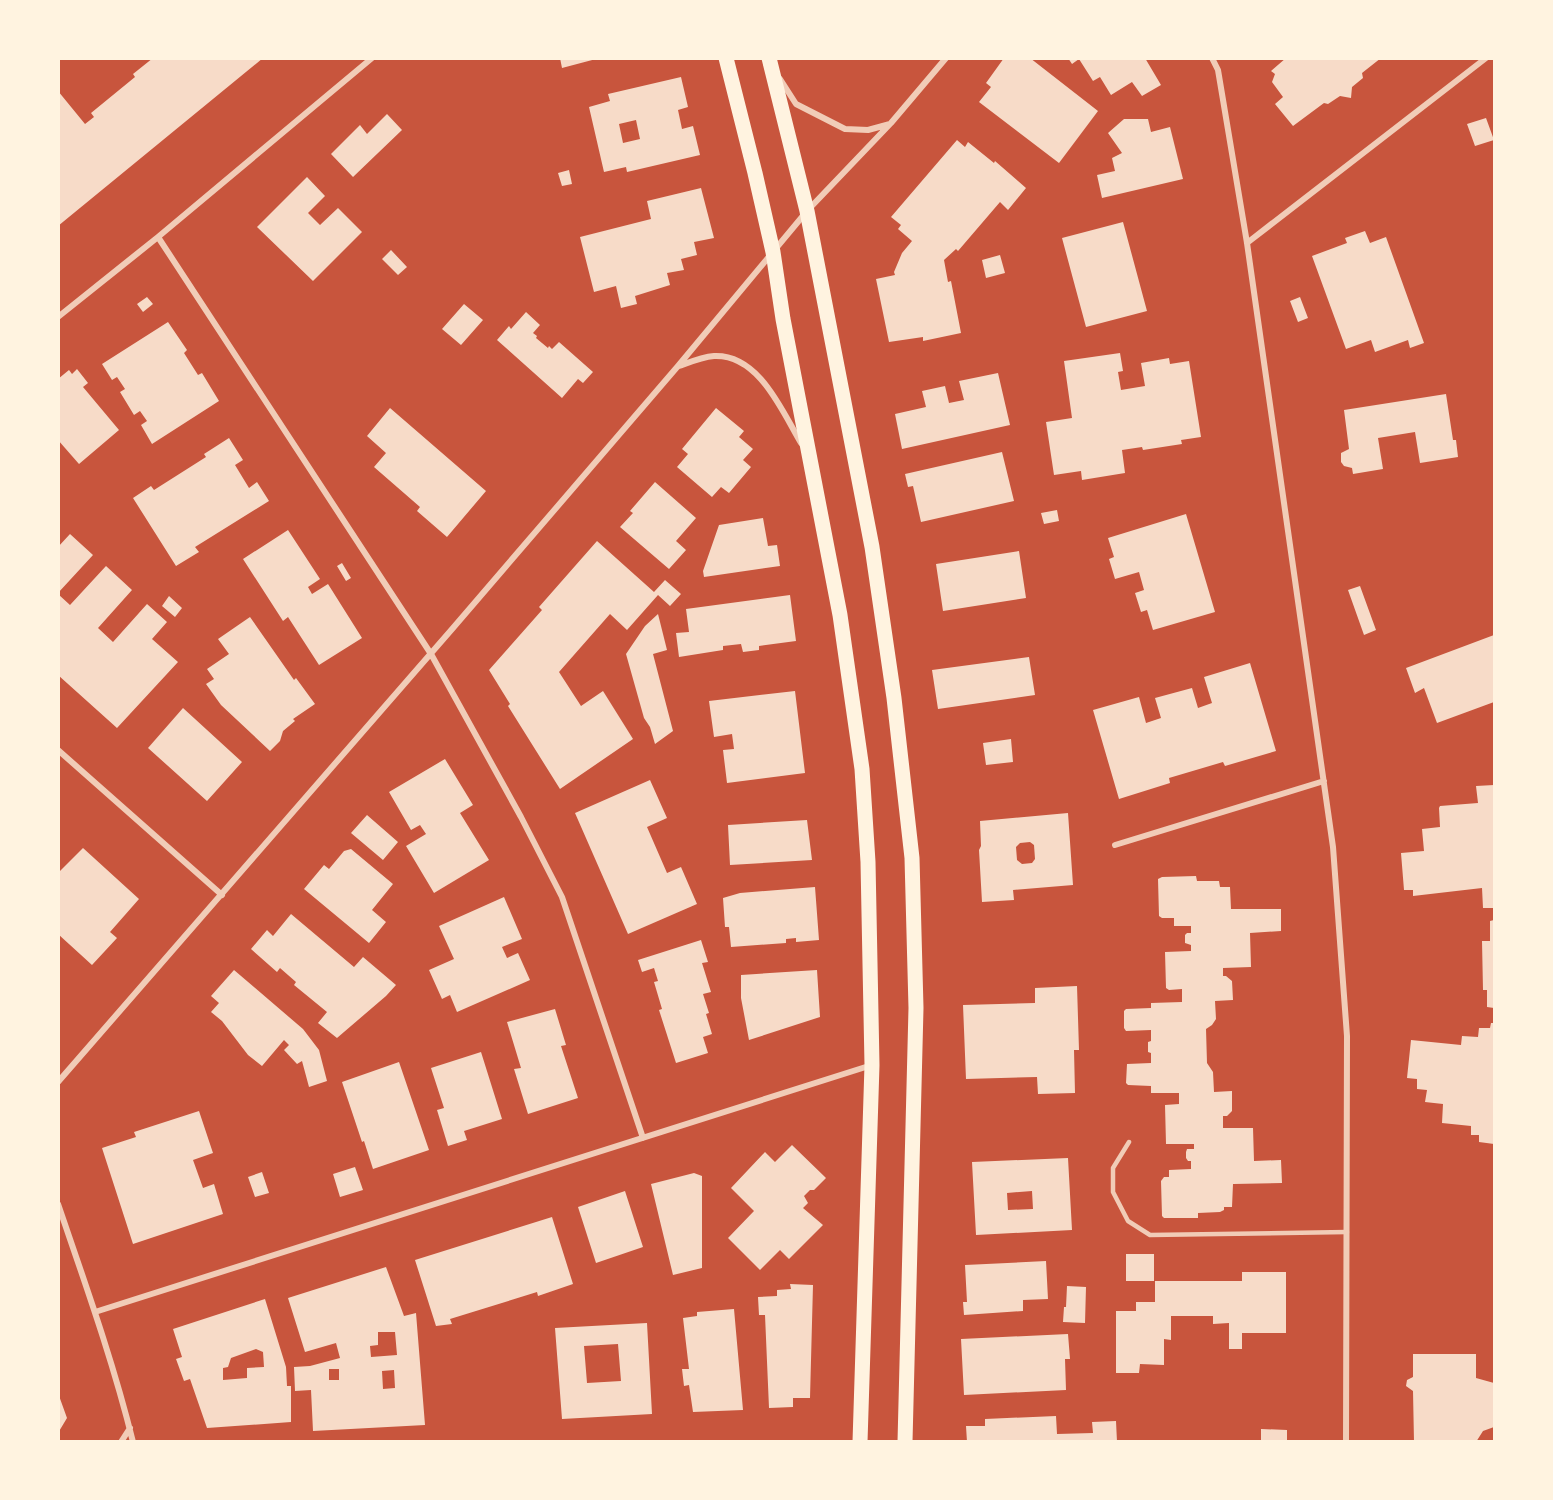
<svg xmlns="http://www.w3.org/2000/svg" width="1553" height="1500" viewBox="0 0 1553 1500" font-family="Inter,sans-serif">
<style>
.building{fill:#f7dbc8;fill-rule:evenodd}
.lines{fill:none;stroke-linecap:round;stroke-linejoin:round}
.service{stroke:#f1ccb7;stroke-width:4.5}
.minor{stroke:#f1ccb7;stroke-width:6}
.primary{stroke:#fff3e0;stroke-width:15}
</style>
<rect width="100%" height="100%" fill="#c8553d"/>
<path class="building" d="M153,58H263L58,226V91L85,124L94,117L91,113L135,77L133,74Z
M560,58H596V59L562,68Z
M1004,58H1030L1098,111L1059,163L979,102L991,87L986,83Z
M1068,58H1145L1161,85L1142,96L1132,82L1111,95L1100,77L1093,81L1079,59L1072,64Z
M1286,58H1381L1362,73L1363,78L1352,87L1351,98L1340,96L1328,104L1324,103L1293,126L1275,104L1283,97L1272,82L1275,74L1271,71Z
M681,77L688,107L678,110L682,129L693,126L700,155L627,172L626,167L604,172L589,107L610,101L608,94ZM636,120L640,139L623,143L619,124Z
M387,114L402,130L353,177L331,154L360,125L367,134Z
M1486,118L1494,140L1475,146L1467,124Z
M1124,119H1148L1151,132L1170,127L1183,179L1102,198L1097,175L1115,171L1112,158L1122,153L1108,133Z
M957,140L965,147L968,142L994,163L995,161L1026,188L1008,210L1000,202L958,251L956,249L944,260L948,282L951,281L961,333L923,341V337L889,342L876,279L895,275L894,272L902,253L912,241L898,229L901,225L891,217Z
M569,170L572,184L562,186L558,173Z
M307,177L325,196L308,213L320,225L338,208L362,232L313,281L257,227Z
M701,188L714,238L694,242L697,255L681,259L684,270L667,273L670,285L635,296L637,304L621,308L616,286L594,292L580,237L651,219L647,201Z
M1123,222L1147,311L1086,327L1062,238Z
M1365,231L1370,243L1386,237L1424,343L1410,348L1408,340L1375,352L1371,340L1346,349L1312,256L1347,243L1345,238Z
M391,250L407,267L398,275L382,259Z
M1000,255L1005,273L986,278L982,260Z
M147,297L153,304L143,312L137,304Z
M1300,297L1308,318L1298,322L1290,301Z
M464,304L483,320L461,345L442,329Z
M526,312L540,325L533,333L537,336L536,338L548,348L549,346L552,349L559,342L593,372L583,383L578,379L562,398L497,340L509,326L511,329Z
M168,322L187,350L184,353L198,375L202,373L219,401L152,444L141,425L147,421L140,411L134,415L120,392L125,389L117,377L112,380L102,364Z
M1120,353L1123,371L1118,372L1121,390L1145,386L1141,363L1169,358L1170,364L1189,361L1201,437L1181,440L1182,444L1143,450L1142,447L1122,450L1125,473L1082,480L1081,471L1054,475L1046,422L1072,418L1064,361Z
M77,369L88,383L83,387L119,430L79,464L58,440V379L69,370L72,374Z
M998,373L1010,425L902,449L895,414L926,407L922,391L945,386L949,403L964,400L959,381Z
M1446,394L1453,440H1456L1458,457L1420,463L1415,432L1378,438L1383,469L1353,474L1352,468L1344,466L1341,462V453L1349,449L1344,410Z
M390,408L486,491L447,537L417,511L420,507L374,467L386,453L367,436Z
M716,408L744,431L739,437L753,449L743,460L751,467L729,493L721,487L712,497L677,467L688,454L682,449Z
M229,438L243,460L235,465L249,488L257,482L269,501L195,547L199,552L176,566L133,498L151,486L154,490L206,457L204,454Z
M1002,452L1014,501L921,522L913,486L908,487L905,474Z
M655,482L696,518L676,541L686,550L669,569L620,527L633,513L630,511Z
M1057,510L1059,521L1044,524L1041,513Z
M1186,514L1215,612L1153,630L1147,610L1141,612L1135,593L1144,590L1139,572L1115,579L1109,559L1114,557L1108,538Z
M763,518L768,546L777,545L780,566L704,577L703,571L719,525Z
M288,530L320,579L308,587L312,594L328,584L362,638L319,665L288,617L283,621L243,559Z
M70,534L93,555L58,593V547Z
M597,541L654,592L665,580L681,594L670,606L658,595L627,630L610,614L559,672L581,706L603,691L633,739L560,789L508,706L510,704L489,670L542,610L539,607Z
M1019,551L1026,598L943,611L936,564Z
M342,563L351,578L346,581L337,566Z
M106,566L132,590L98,628L113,642L147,604L167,622L152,639L178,662L117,728L58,675V594L70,605Z
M1360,586L1376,630L1364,635L1348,590Z
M790,595L796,641L759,646V650L743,652L741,644L723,646V650L679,657L676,633L689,632L686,609Z
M169,596L182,608L175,617L162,606Z
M658,614L667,650L653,654L673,731L655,744L650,727L644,718L626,654L645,626Z
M250,617L294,680L296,678L315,704L293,719L295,721L283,731L280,741L270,751L221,705L206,684L214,679L207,669L229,654L218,639Z
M1494,635V702L1437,723L1424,688L1415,693L1406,668Z
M1029,657L1035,695L938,709L932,670Z
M1250,663L1276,751L1225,766L1223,762L1169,778L1170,783L1119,799L1093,710L1139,697L1146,723L1161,718L1155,698L1192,688L1198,708L1212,703L1204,677Z
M795,691L805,773L727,783L723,750L734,749L732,734L714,737L709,701Z
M183,708L242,762L207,801L148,748Z
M1011,739L1013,762L986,765L983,743Z
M445,759L473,805L460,813L489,860L434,893L406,846L426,834L420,825L411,830L389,792Z
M650,780L667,818L647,827L667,873L681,867L697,904L628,934L575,813Z
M1494,785V908H1483L1482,888L1413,896V890H1404L1401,853L1424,851L1422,829L1440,827L1439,808L1440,806L1478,803L1476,786Z
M1068,813L1073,885L1013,890L1014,900L982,902L979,850L981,846L980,821ZM1030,842L1034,845L1035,859L1032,863L1022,864L1017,860L1016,847L1020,843Z
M367,815L398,842L383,860L351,833Z
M807,820L812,860L730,865L728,825Z
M83,848L139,899L110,932L117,938L92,965L58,934V873Z
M351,849L393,884L372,910L386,922L369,943L304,889L324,865L329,869L344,851Z
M1196,876L1197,881H1219L1220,887H1230L1231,909H1281V931L1250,933L1251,967L1223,968V976H1226L1232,981L1233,1000L1215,1001L1216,1019L1212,1025L1206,1029L1207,1063L1213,1072L1214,1092L1232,1091V1111L1227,1116H1223V1128H1253L1254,1161L1281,1160L1282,1183L1233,1184L1232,1207H1224V1210L1220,1212L1198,1213V1218H1164L1162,1216L1161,1181L1164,1177H1169V1170L1191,1169V1161H1188L1186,1158V1152L1187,1149H1194V1144H1166L1165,1105L1179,1104V1093H1151V1086L1128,1085L1126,1083L1127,1064L1151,1063V1053L1148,1052V1042L1151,1041V1030L1126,1031L1124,1028V1011L1126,1009L1151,1008V1003L1182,1002V989L1169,990L1166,988L1165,952L1191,951V945L1185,943V935L1187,933H1191V926H1174V918H1162L1159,916L1158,879L1162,877Z
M815,887L819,940L796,942V938L786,939V943L731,947L729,927H725L723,898L740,893Z
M504,897L522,939L502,947L507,958L518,953L530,980L457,1012L450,995L442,999L429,970L454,959L439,926Z
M291,914L354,967L363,957L396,985L386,996L337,1038L318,1023L327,1012L294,985L296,982L280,968L277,972L251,949L267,930L273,936Z
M1494,920V1008L1487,1007V990H1483L1482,941H1490V921Z
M701,940L708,962L702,963L711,992L703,994L709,1013L706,1014L712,1034L703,1037L708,1053L676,1063L659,1010L662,1009L654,982L658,981L654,968L642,972L638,960Z
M234,970L303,1029L319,1050L327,1081L309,1087L302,1061L297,1064L284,1050L289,1045L284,1040L262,1066L248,1055L222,1021L211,1012L219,1003L211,996Z
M817,970L820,1017L749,1040L741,998V975Z
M1077,986L1079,1050H1074L1075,1093L1038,1094L1037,1077L966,1079L963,1005L1035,1003V988Z
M555,1009L566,1045L561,1046L578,1098L528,1114L514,1069L521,1068L507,1022Z
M1491,1023H1494V1144L1479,1142V1135H1471V1126L1442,1123L1443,1104L1425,1102L1427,1090L1417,1089V1079L1407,1078L1411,1040L1461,1045L1462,1036L1478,1037L1479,1028H1490Z
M481,1052L502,1119L464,1131L467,1140L448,1146L437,1110L444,1108L431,1068Z
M399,1062L429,1150L373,1169L364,1141L362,1142L342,1082Z
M199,1111L213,1153L193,1160L203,1188L214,1184L223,1214L133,1244L102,1148L136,1137L134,1132Z
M792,1145L826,1178L814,1190H810L804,1196L808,1203L803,1208L823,1225L789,1259L780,1250L760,1270L728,1238L754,1211L731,1188L765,1152L775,1162Z
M1068,1158L1072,1230L976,1235L972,1162ZM1032,1191L1033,1209L1008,1210L1007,1193Z
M355,1167L363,1190L340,1197L333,1174Z
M262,1172L269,1193L255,1197L248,1177Z
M694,1173L702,1176V1268L673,1275L651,1184Z
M625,1191L643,1247L596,1263L578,1207Z
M552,1217L573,1284L538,1296L537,1292L450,1319L452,1324L436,1326L415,1260Z
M1126,1254H1154V1281H1126Z
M1046,1261L1048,1299L1023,1300V1311L964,1315L963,1302H967L965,1265Z
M386,1267L404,1316L416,1313L425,1425L313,1431L311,1390L295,1391L294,1367L310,1366L340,1358L336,1343L305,1352L288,1298ZM378,1332H395L397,1355L371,1357L370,1346L378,1345ZM329,1369H339V1380H329ZM394,1370L395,1388L383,1389L382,1371Z
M1242,1272H1286V1333H1242V1349H1229V1323L1213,1324V1316H1171V1340L1164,1339V1365L1140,1364L1139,1373H1116V1311H1136V1302H1155V1281H1242Z
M790,1284L813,1285L810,1398H793V1407L769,1408L765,1315H759L758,1297L777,1296V1290L791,1289Z
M1067,1286L1086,1287L1085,1323L1063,1322L1064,1307H1066Z
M265,1299L286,1367L287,1386H291V1422L207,1428L190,1379L184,1381L176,1359L182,1357L173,1329ZM256,1349L263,1352L264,1367L247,1368V1378L223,1380V1368L228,1367L231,1358Z
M734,1309L743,1410L693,1412L689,1385L684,1386L682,1369H689L683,1318L697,1316V1312Z
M647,1323L652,1414L562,1419L555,1328ZM618,1344L621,1381L587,1383L584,1346Z
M1068,1334L1070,1359H1065L1066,1390L964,1395L961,1339Z
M1413,1354H1476V1378L1494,1383V1427L1483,1431L1476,1442H1414L1413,1391L1406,1386L1407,1380L1413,1377Z
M58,1393L67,1418L58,1433Z
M1056,1416L1057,1434L1093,1433L1092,1422L1116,1421L1117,1442H967L966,1426H985V1419Z
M1261,1429L1287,1430V1442H1261Z"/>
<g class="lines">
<path class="service" d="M1129,1142L1113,1168V1192L1128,1221L1150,1235L1347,1232"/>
<path class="minor" d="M1212,58L1218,70L1247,243L1333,847L1347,1036L1346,1442
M780,79L796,104L845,129L868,130L890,124
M158,237L431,654L521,817L562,897L643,1138
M1247,243L1486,58
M58,317L158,237L372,58
M679,366C690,362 702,357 714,356C759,354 782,411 801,443
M58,750L222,895
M1115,845L1324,781
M58,1082L453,628L678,366L807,211L891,123L946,58
M58,1204C85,1283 113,1361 133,1442
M95,1312L872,1065
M121,1442L130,1428"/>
<path class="primary" d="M726,58L755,173L773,252L783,319L840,615L862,769L868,862L872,1065L860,1442
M769,58L807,211L872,547L894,698L912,858L916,1008L905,1442"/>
</g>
<rect width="1553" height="1500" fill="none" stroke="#fff3e0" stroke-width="120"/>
</svg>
